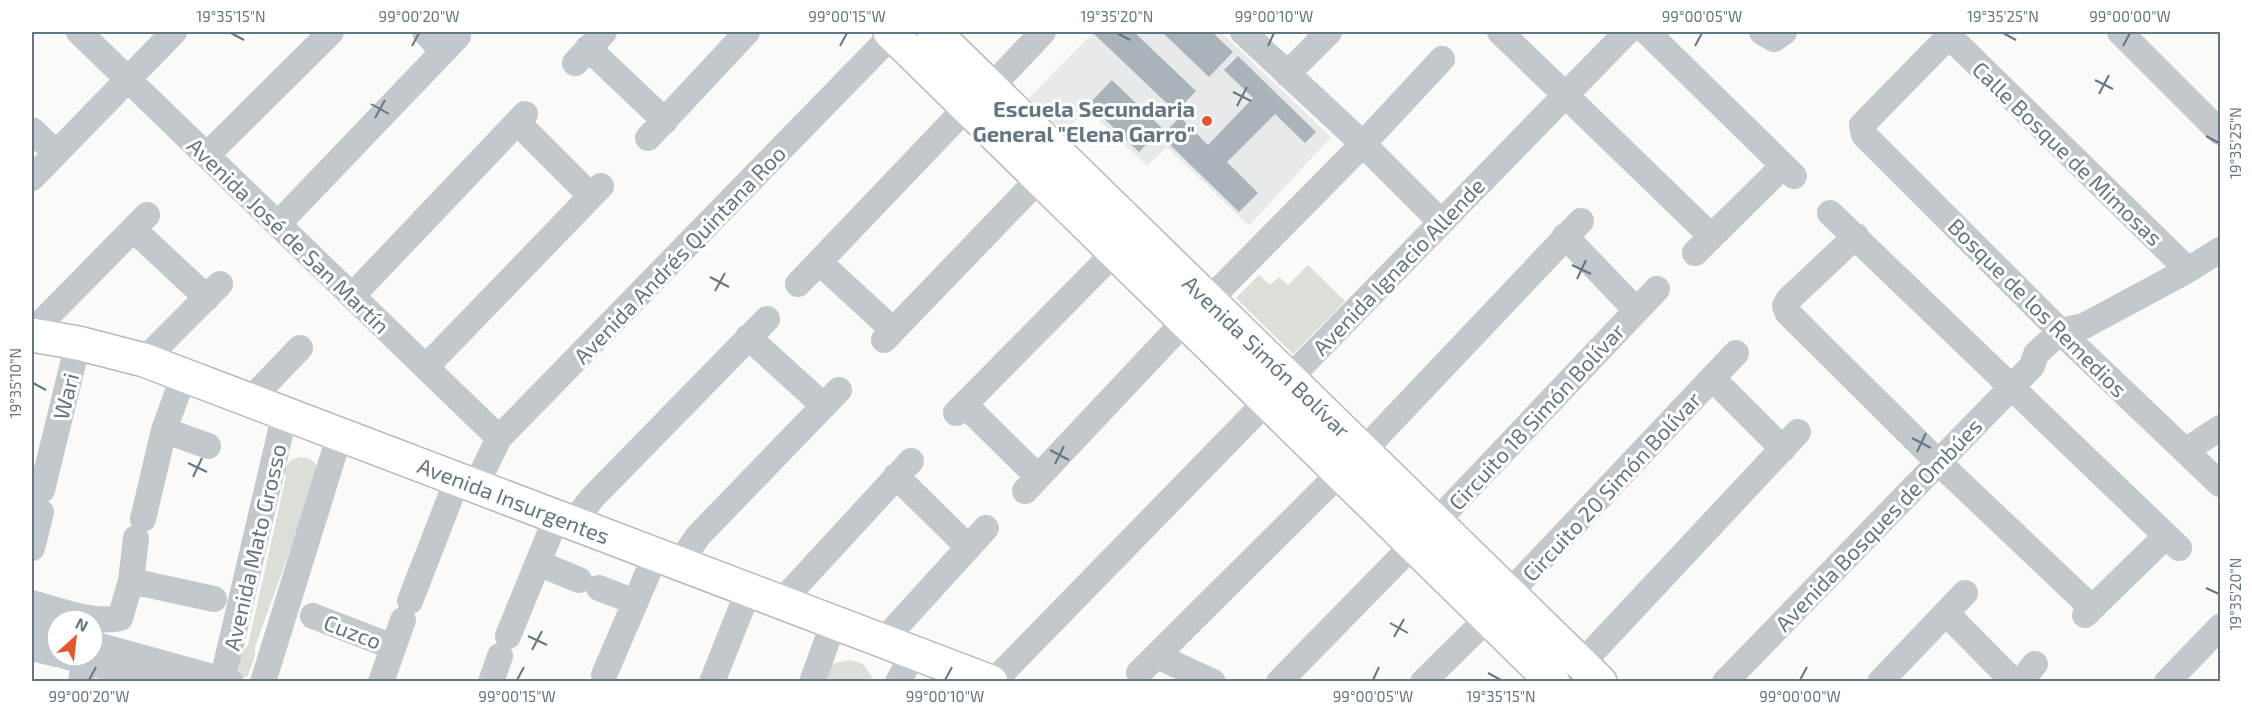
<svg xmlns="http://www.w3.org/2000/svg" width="2252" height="713" viewBox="0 0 2252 713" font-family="'Exo 2',sans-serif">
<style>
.built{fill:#e8e9e9}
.green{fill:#dadfd7}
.building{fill:#aab3b9}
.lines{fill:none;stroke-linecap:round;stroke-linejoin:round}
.major-casing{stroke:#b5babe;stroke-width:36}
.minor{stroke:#c3c8cc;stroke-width:26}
.major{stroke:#fff;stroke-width:33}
.ticks{fill:none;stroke:#657683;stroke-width:2}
.poi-dot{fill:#e4572e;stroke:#fff;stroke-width:2}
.labels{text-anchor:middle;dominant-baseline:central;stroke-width:6;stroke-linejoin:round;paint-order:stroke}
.poi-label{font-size:22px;font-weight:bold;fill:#657683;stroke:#fff;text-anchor:end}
.street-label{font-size:22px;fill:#657683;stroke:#fff}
.neatline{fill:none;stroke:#657683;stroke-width:2}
.ticks-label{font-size:15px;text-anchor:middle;fill:#657683}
</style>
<rect width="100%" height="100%" fill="#fafaf8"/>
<path class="built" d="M1094,32H1221L1331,137L1249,226L1167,147L1147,166L1088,110L1063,132L1029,98Z"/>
<path class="green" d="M1308,265L1345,301L1293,354L1236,298L1259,275L1270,285L1279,277L1288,285Z
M300,457C310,457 314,461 319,470L255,647C256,657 251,667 247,677H242L239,673C239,663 241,652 248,645L286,477L283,471L291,460Z
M850,660L863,664L875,681L819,682L832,664Z"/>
<path class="building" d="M1092,32H1134L1196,91L1176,112Z
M1162,32H1212L1233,52L1209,77Z
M1238,56L1316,132L1305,143L1275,114L1227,162L1258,193L1239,212L1161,136L1180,117L1208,145L1253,98L1224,70Z
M1112,80L1162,128L1139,152L1089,104Z"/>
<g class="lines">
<defs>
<path id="major" d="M890,32L1553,682
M934,32L1600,682
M32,335L78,343L144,360L991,682"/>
</defs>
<use href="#major" class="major-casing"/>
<path class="minor" d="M79,32L499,438
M425,32L443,51
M1243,32L1363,144L1441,222
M1500,32L1711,236
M1647,32L1794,176
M1762,32L1774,39L1784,32
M1953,32L1862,125L1864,135L2072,343L2220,484
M2120,32L2220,132
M1949,36L2188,270
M588,48L665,121
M575,63L604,32
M1287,74L1329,32
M991,87L1043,32
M518,123L591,196
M32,130L56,153
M648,138L747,32
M207,155L331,32
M32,178L174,32
M1830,213L2179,548
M278,224L458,36
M133,229L207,298
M1565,236L1636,310
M1856,236L1788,300L1785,306L1787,312L1938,462L2092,608
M1695,253L1783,166
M819,262L893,330
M798,284L967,107
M352,296L525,114
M1209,300L1363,144L1442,59
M32,332L147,215
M748,337L824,406
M884,340L1040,178
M144,360L220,284
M426,367L601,186
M1712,378L1783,449
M250,400L300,348
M965,405L1038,477
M956,413L1115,252
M164,430L208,446
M1363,451L1581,221
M2185,451L2220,428
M896,476L968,547
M476,485L499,438L895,32
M42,490L78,343
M1025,491L1185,321
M143,519L164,430L184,375
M573,522L593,497L767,319
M1436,522L1657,289
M32,548L41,512
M680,562L698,536L839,390
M538,563L579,580
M131,581L214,599
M599,588L635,602
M1509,593L1736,353
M410,601L458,478
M782,601L911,461
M32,603C57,610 94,624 120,618L131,581L136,538
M1946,613L2014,682
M2085,615L2166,536
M313,616L393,647
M32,629L57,635
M508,636L557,516
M884,640L986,528
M93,644L231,682
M32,648L57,654
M65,656L160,682
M1157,656L1213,682
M1581,664L1798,432
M1139,673L1340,473
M604,675L656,554
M81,682L84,661
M222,682L285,413
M263,682L340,434
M381,682L403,620
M491,682L500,656
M712,682L749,589
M812,682L834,622
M898,682L914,652
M993,682L1627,32
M1279,682L1413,545
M1423,682L1488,618
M1725,682L2032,366L2036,354L2061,331L2084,326L2188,270L2220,250
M1880,682L1965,593
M2020,682L2035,664
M2167,682L2220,627"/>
<use href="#major" class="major"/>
</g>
<path class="ticks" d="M231,33L244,40M1117,33L1130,40M2003,33L2016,40M412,46L419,33M840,46L847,33M1268,46L1274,33M1695,46L1702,33M2123,46L2130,33M2095,80L2113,89M1233,92L1251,101M2099,94L2109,75M371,104L389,114M1237,106L1247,87M375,118L385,100M2206,136L2219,143M1572,265L1591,274M710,277L729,287M1577,279L1586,260M715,291L725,273M33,383L46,390M1912,438L1931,448M1050,450L1069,460M1917,452L1926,433M188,463L207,472M1055,464L1064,446M193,477L202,458M2206,588L2219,594M1390,623L1408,633M528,636L547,645M1394,637L1404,619M532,650L542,631M1488,673L1501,680M89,680L96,667M517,680L524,667M945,680L952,667M1373,680L1379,667M1800,680L1807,667"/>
<circle class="poi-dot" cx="1207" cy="121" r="6"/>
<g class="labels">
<g class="poi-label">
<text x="1195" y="108">Escuela Secundaria<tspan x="1195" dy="25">General "Elena Garro"</tspan></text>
</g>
<g class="street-label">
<text transform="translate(2068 153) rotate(44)">Calle Bosque de Mimosas</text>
<text transform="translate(289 235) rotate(44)">Avenida José de San Martín</text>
<text transform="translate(679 254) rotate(-46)">Avenida Andrés Quintana Roo</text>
<text transform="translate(1398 266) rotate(-46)">Avenida Ignacio Allende</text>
<text transform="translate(2038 307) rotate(45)">Bosque de los Remedios</text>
<text transform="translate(1267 356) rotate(44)">Avenida Simón Bolívar</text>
<text transform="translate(65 396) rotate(-76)">Wari</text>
<text transform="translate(1536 416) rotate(-47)">Circuito 18 Simón Bolívar</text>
<text transform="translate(1611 486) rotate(-47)">Circuito 20 Simón Bolívar</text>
<text transform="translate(514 500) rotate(21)">Avenida Insurgentes</text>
<text transform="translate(1878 524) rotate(-46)">Avenida Bosques de Ombúes</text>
<text transform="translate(254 547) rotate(-77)">Avenida Mato Grosso</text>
<text transform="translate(353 631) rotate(21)">Cuzco</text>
</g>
</g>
<rect width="2252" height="713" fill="none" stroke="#ffffff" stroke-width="66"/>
<g transform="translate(75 638) rotate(27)"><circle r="28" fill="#ffffff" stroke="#c1c8cd" stroke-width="1.5"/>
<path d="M0-4.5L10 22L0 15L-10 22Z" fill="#e4572e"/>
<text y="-9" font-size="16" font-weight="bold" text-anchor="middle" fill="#657683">N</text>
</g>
<rect x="33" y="33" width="2186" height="647" class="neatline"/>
<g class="ticks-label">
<text x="231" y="22">19°35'15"N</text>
<text x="419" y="22">99°00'20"W</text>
<text x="847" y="22">99°00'15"W</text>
<text x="1117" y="22">19°35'20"N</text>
<text x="1274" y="22">99°00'10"W</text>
<text x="1702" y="22">99°00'05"W</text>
<text x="2003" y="22">19°35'25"N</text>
<text x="2130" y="22">99°00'00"W</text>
<text transform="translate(2236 143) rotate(-90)" y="5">19°35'25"N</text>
<text transform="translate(16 383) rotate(-90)" y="5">19°35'10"N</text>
<text transform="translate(2236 594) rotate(-90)" y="5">19°35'20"N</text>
<text x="89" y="702">99°00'20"W</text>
<text x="517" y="702">99°00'15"W</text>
<text x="945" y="702">99°00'10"W</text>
<text x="1373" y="702">99°00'05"W</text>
<text x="1501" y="702">19°35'15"N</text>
<text x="1800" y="702">99°00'00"W</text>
</g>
</svg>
